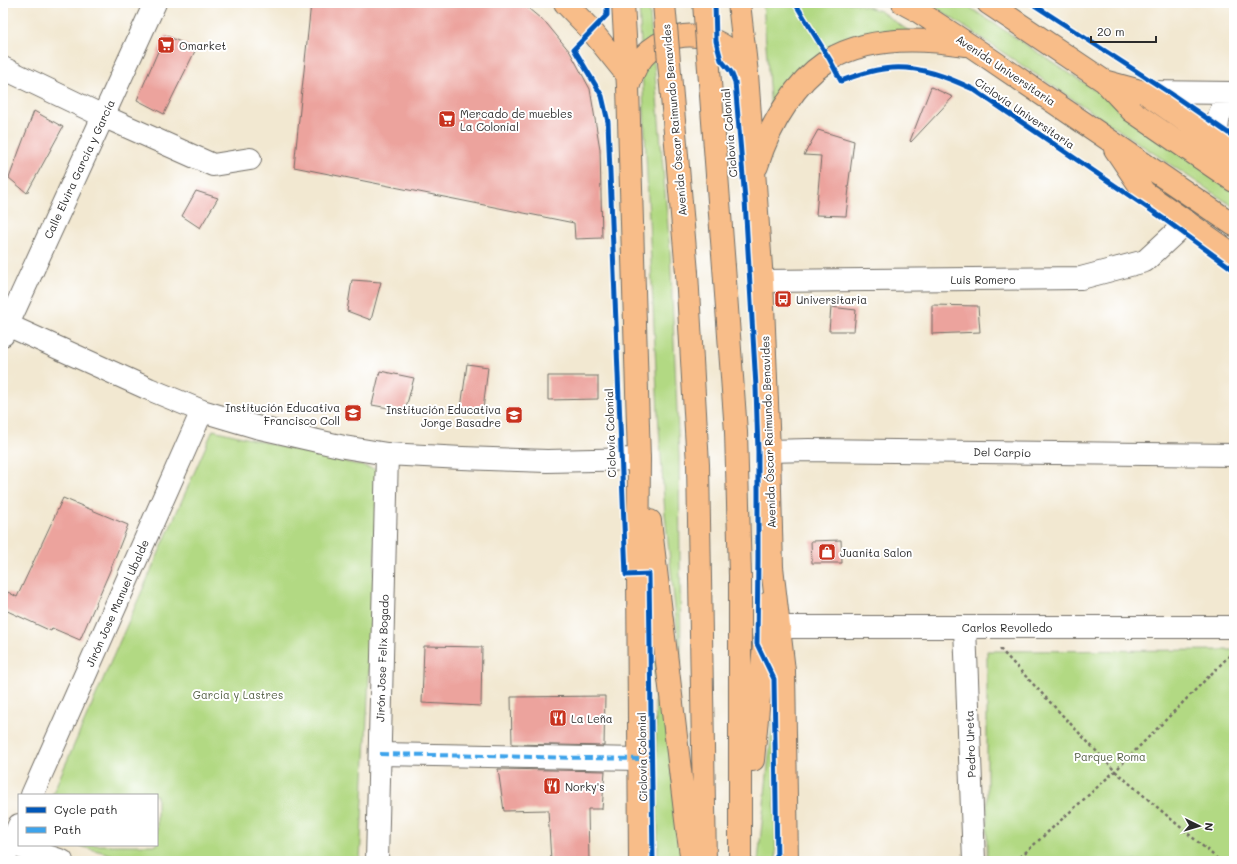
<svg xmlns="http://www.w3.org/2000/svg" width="1237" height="864" viewBox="0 0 1237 864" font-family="Mali,sans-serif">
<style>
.green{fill:#b2d983;stroke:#6e8257}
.building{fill:#eca39d}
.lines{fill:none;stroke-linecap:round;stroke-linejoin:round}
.minor-casing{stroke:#716d65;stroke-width:24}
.major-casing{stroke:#716d65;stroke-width:24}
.path{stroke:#716d65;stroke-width:2.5;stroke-dasharray:3 3;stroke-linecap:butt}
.minor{stroke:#fff;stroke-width:22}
.major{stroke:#f8bd89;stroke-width:22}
.major-bridge-casing{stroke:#716d65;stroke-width:24;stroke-linecap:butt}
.major-bridge{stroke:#f8bd89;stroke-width:22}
.quiet{stroke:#3ea3eb;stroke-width:4;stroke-dasharray:8 4;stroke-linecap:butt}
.cycleway-casing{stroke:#fff;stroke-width:8}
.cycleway{stroke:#0057b8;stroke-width:5}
.labels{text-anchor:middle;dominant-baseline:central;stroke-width:4;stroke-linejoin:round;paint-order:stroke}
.poi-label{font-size:11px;fill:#2b2b2b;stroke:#fff;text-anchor:start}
.street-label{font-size:11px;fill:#2b2b2b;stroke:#fff}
.park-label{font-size:11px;fill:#545f45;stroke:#fff}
</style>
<rect width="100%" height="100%" fill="#fff"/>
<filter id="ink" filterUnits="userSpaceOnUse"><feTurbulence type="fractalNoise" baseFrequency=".025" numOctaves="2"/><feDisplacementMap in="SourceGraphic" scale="8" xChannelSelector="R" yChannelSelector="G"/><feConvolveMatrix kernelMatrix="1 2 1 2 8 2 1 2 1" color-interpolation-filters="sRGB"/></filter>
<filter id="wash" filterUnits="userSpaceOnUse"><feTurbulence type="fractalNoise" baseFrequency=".012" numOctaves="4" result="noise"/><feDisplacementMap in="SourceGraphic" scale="16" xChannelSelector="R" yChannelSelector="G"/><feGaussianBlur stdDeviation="0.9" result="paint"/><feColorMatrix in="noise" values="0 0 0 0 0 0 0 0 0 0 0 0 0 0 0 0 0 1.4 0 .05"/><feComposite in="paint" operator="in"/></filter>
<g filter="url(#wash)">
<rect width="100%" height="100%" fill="#f2e8d1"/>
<path class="green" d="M639,3H649L670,251L679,456L681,664L665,514L658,413Z
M763,3H855L880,11L916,36L872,35L771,113Z
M929,3H963L1234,182V207Z
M213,430L379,470L360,861H135L76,845H157V795H52Z
M654,632L683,861H658Z
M1234,650V861H987V651Z
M773,718L776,861H758Z"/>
<g id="blocks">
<path class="building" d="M311,3H522L547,24L570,52L590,89L600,149L602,238L575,239L574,223L294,167Z
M165,35L196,49L164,114L137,100Z
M931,87L953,97L911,142L910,141Z
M34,111L63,127L27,193L9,178Z
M818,130L854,141L848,188H849L846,216L816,215L821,156L804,155Z
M196,191L218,198L200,228L182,216Z
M352,280L381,282L371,320L347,311Z
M932,305L978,306L980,332L932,334Z
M831,307L856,310L854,331H829Z
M467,364L488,367L483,410L461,408Z
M380,371L414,378L405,411L372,405Z
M548,376H598V399L548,400Z
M63,498L128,525L109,573L80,640L52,628L51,631L3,609V602L8,592L17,597Z
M841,540L842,563H812L811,541Z
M424,646L482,647L481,706L422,703Z
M605,696L604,746L512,744L511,697Z
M498,769L605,771L602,809H588L589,861H551L548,810L504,811Z"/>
</g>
</g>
<g filter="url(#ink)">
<use href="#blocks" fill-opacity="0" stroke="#716d65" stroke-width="1"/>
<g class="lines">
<defs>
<path id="minor" d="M3,68L103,116L213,165L250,159
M1144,92L1234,93
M1219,145C1214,125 1218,108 1234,95
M762,281L1081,278L1145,261L1187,222
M3,323L149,389L202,411L256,427L344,447L387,454L462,458L547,461L639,459
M3,335L155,3
M769,451L809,450L1234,455
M780,627H1234
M965,628L974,861
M380,754L639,759
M32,795L202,411
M11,844L62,861
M3,861L19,825
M377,861L387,454"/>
<path id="major" d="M565,3L591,30L628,76
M623,3L628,87L639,459L638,574L640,861
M739,3L747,74L762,281L769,451L772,567L784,671L787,861
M903,3L916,10L971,46L1234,225
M988,3L1104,81L1132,111L1234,181
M1104,81L1144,92L1234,155
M629,85C644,25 720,18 747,73
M1115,149L1144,192L1234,255
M757,166C764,143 773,123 787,103C797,87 811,72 827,61C867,36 920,38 964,45
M724,267L736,432L740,576V861
M687,273L698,465L705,861
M650,521L687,828L692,861
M753,760L768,603"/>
</defs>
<use href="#minor" class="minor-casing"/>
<use href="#major" class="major-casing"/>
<path class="path" d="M1000,649L1115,771L1220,861
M1016,861L1115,771L1234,651"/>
<use href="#minor" class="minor"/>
<use href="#major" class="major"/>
<defs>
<path id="major-bridge" d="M664,3L687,273
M704,3L724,267"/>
</defs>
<use href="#major-bridge" class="major-bridge-casing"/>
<use href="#major-bridge" class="major-bridge"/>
<path class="quiet" d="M380,754L639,759"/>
<defs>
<path id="cycleway" d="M604,3L607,7V15L574,49L602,96L608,122L626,575L649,574L653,861
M715,3L716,41L721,60L731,72L735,82L745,200L756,387L758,452V559L757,644L774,679L777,861
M795,3L830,60L841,81C857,75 874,69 892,68C920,66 947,77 973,89L1164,219L1234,270
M1031,3L1170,93L1234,137"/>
</defs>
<use href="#cycleway" class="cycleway-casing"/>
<use href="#cycleway" class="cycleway"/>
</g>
</g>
<defs>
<symbol id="supermarket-square" viewBox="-11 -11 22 22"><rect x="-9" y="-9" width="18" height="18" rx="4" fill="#c8321e" stroke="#fff"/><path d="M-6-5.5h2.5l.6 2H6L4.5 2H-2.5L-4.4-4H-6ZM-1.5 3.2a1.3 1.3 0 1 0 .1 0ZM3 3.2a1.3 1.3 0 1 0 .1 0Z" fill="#fff"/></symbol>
<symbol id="bus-square" viewBox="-11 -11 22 22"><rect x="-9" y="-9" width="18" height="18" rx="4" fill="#c8321e" stroke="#fff"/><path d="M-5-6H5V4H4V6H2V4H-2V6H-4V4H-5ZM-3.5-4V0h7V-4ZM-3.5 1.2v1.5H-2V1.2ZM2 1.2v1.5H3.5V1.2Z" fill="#fff"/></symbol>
<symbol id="school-square" viewBox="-11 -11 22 22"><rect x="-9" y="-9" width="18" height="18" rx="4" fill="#c8321e" stroke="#fff"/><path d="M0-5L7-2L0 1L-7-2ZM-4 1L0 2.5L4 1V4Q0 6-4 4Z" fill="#fff"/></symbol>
<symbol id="shop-square" viewBox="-11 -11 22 22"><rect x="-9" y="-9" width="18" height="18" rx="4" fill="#c8321e" stroke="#fff"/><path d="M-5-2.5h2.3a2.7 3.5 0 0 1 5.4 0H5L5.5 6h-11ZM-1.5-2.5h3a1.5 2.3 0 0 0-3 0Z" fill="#fff"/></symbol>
<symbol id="restaurant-square" viewBox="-11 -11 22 22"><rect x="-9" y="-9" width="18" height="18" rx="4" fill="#c8321e" stroke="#fff"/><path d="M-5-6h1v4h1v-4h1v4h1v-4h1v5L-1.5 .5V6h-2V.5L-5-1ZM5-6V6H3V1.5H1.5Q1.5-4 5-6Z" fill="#fff"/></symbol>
</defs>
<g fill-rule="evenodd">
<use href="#supermarket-square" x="156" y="35" width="20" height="20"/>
<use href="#supermarket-square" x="437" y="109" width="20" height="20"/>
<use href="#bus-square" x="773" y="289" width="20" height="20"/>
<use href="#school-square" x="343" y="403" width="20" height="20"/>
<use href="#school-square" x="504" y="405" width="20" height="20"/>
<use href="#shop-square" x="817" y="542" width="20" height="20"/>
<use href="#restaurant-square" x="548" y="708" width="20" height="20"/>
<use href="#restaurant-square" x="542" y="776" width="20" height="20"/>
</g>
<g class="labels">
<g class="poi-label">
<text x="179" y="45">Omarket</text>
<text x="460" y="113">Mercado de muebles<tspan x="460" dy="13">La Colonial</tspan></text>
<text x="796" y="299">Universitaria</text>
<text x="340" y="407" text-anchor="end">Institución Educativa<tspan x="340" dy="13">Francisco Coll</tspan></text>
<text x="501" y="409" text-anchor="end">Institución Educativa<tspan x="501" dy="13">Jorge Basadre</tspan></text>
<text x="840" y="552">Juanita Salon</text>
<text x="571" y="718">La Leña</text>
<text x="565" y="786">Norky's</text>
</g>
<g class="street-label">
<text transform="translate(1006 70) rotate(34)">Avenida Universitaria</text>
<text transform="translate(1025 113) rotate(34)">Ciclovía Universitaria</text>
<text transform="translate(674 120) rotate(-95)">Avenida Óscar Raimundo Benavides</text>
<text transform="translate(729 133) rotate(-95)">Ciclovía Colonial</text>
<text transform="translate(79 169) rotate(-65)">Calle Elvira García y García</text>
<text x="983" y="279">Luis Romero</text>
<text transform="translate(768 432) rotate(-92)">Avenida Óscar Raimundo Benavides</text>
<text transform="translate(610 433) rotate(-92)">Ciclovía Colonial</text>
<text transform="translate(1002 452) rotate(1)">Del Carpio</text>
<text transform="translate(117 603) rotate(-66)">Jirón Jose Manuel Ubalde</text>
<text x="1007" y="627">Carlos Revolledo</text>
<text transform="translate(382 658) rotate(-88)">Jirón Jose Felix Bogado</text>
<text transform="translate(970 744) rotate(-92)">Pedro Ureta</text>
<text transform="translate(642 757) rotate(-91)">Ciclovía Colonial</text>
</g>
<g class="park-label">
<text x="238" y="694">Garcia y Lastres</text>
<text x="1110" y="756">Parque Roma</text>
</g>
</g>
<rect width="1237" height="864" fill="none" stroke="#fff" stroke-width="16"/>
<rect x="18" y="794" width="140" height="52" fill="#ffffff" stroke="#aaaaaa"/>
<rect x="26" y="807" width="20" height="6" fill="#0057b8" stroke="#aaaaaa"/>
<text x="54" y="814" font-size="12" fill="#2b2b2b">Cycle path</text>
<rect x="26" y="827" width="20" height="6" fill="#3ea3eb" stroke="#aaaaaa"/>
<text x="54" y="834" font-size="12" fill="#2b2b2b">Path</text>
<g transform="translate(1199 826) rotate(95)" stroke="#ffffff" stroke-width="3" paint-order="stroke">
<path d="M0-3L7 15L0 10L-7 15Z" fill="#2b2b2b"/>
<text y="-6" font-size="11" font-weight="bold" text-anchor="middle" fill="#2b2b2b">N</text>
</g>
<path d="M1091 36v6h65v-6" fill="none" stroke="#2b2b2b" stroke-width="2"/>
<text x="1097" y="36" font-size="12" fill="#2b2b2b" stroke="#ffffff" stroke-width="3" paint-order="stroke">20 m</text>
</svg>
